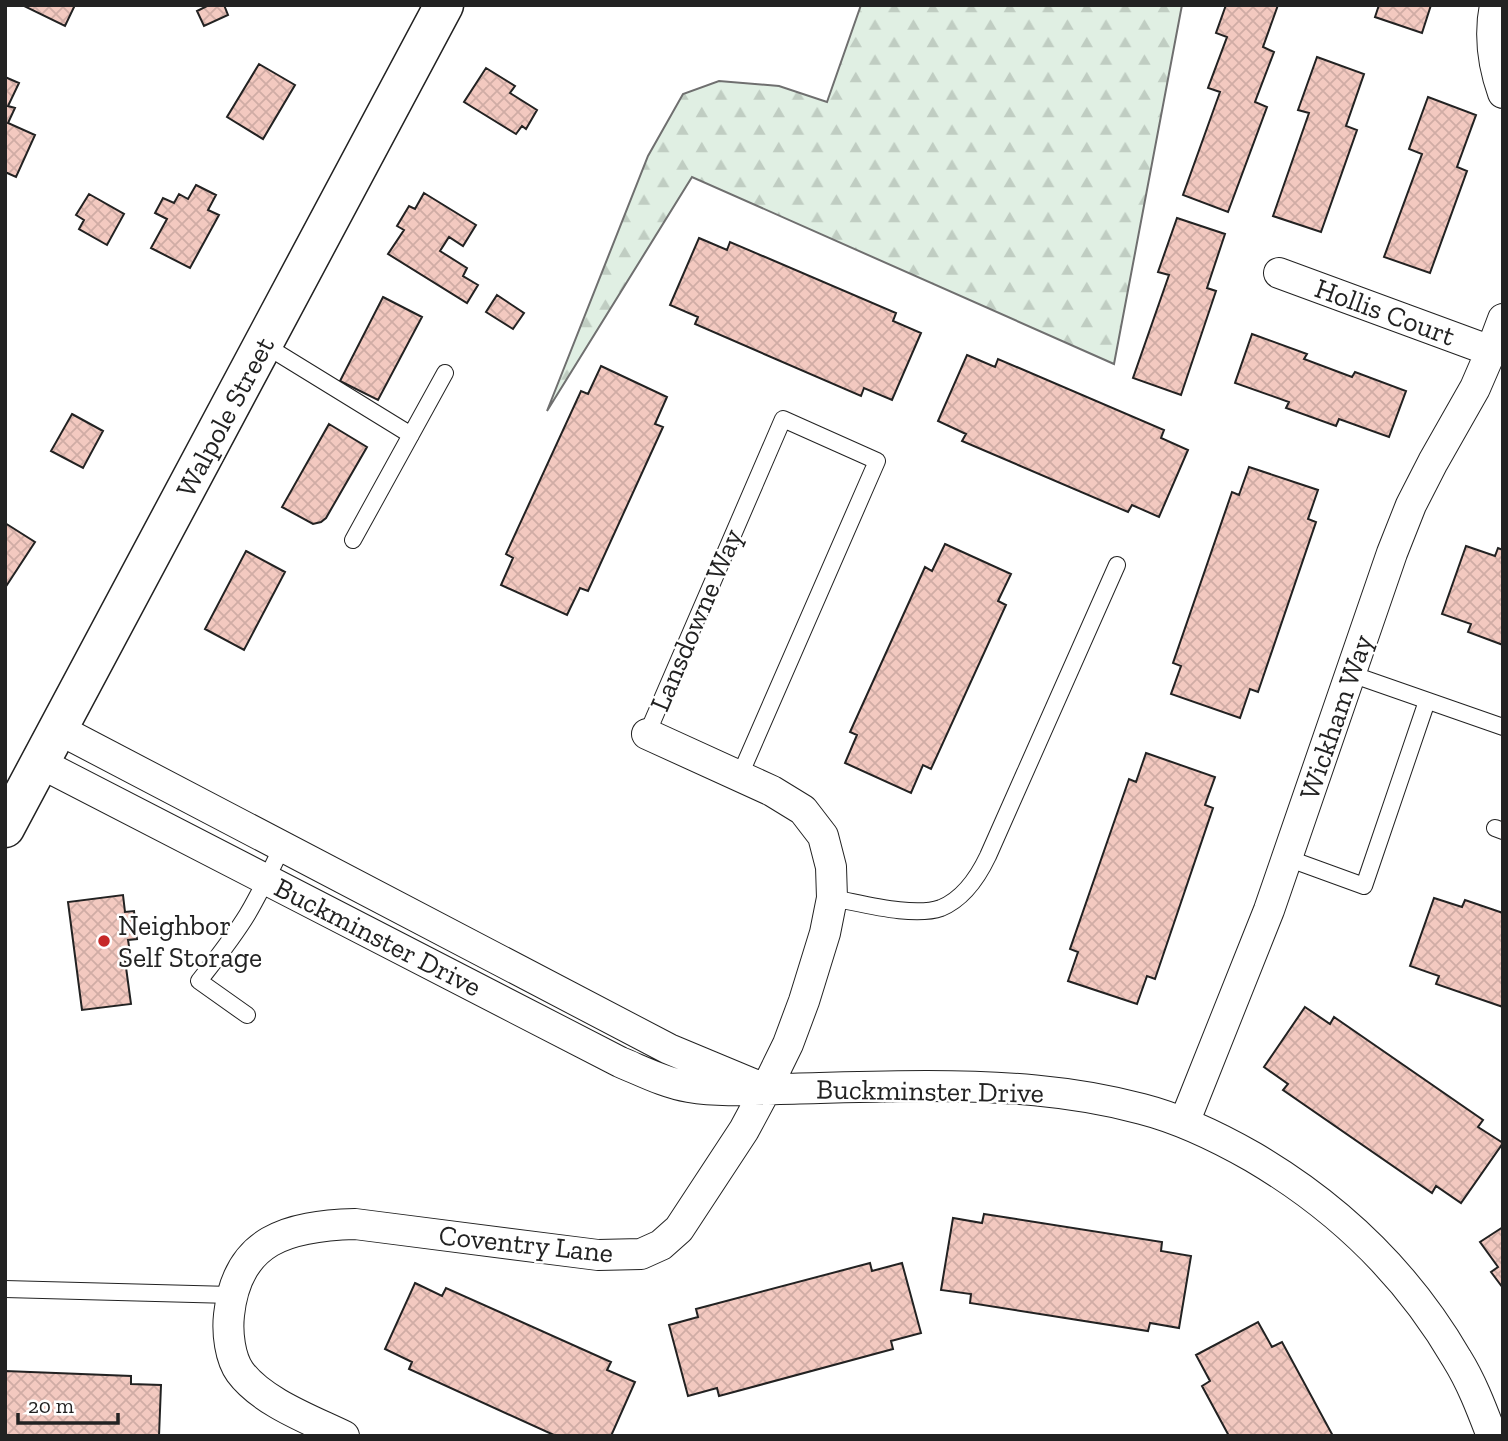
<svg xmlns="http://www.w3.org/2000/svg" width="1508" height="1441" viewBox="0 0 1508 1441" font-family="'Zilla Slab',serif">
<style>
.forest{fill:url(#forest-firs);stroke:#6f6f6f;stroke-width:2}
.building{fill:url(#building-cross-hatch);stroke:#222;stroke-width:2}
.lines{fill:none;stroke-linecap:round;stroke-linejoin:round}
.service-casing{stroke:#222;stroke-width:18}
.minor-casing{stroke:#222;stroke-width:32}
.secondary-casing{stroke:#222;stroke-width:41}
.service{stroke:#fff;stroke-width:16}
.minor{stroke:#fff;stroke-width:30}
.secondary{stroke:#fff;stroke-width:38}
.poi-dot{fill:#c62828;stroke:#fff;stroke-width:2.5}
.labels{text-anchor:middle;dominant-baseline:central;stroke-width:5;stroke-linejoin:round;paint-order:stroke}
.street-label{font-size:28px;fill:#222;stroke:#fff}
.poi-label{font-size:28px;fill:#222;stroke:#fff;text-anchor:start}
</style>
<defs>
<pattern id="forest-firs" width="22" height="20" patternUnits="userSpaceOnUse" patternTransform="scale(1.75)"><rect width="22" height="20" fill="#e0efe3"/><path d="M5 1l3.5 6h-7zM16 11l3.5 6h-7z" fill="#c0cdc2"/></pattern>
<pattern id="building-cross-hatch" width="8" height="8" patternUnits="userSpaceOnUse" patternTransform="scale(1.75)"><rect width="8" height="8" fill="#f3c9c0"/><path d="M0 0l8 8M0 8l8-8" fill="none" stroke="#d0aca5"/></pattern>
</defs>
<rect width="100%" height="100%" fill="#fff"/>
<path class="forest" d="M861,5H1182L1114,364L692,177L547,411L648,156L683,94L719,81L779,86L827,102Z"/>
<path class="building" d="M25,5H75L65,26L24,6Z
M209,5H224L228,15L204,26L197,11Z
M1226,5H1278L1263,47L1274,52L1255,102L1267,107L1228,212L1183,195L1220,92L1208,88L1227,37L1216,33Z
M1379,5H1431L1422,33L1375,17Z
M1317,57L1364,74L1346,126L1357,130L1321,232L1273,216L1309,113L1298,110Z
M259,64L295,85L263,139L227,117Z
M486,68L515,86L510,93L537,110L526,129L522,126L516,134L464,102Z
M5,77L19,83L8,106L15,108L8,123L35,135L16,177L5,172Z
M1428,97L1476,115L1457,167L1467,171L1430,273L1384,257L1422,154L1409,149Z
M196,185L216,195L208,210L219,215L190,268L151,248L167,219L155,213L163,198L174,203L179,194L188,199Z
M424,193L476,225L463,246L449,237L440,251L467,268L463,276L478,285L467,303L388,254L404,230L397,226L409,206L415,209Z
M89,194L124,214L107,245L79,229L84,220L76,215Z
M1177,218L1225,234L1207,288L1216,291L1181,395L1133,378L1169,275L1158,272Z
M699,238L727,250L730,242L896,313L893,321L921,333L892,400L864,388L861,396L695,324L698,317L670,305Z
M497,295L524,313L513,329L486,312Z
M383,297L422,317L378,400L340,381Z
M1252,334L1307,354L1304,359L1352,377L1355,372L1406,391L1389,437L1339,419L1336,426L1286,408L1289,402L1235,383Z
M967,355L995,367L998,359L1164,430L1161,438L1188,450L1159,517L1132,505L1128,512L962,441L966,434L938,421Z
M601,366L667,397L655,424L663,427L588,591L580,588L567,615L501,585L513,558L506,554L581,391L588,394Z
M72,414L103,431L83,468L51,451Z
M329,424L367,447L326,518L321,522L313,524L282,507Z
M1249,467L1318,490L1308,519L1316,522L1258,692L1250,689L1240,718L1171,694L1181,666L1173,663L1232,492L1239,495Z
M5,523L35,542L5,588Z
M945,544L1011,574L998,601L1006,605L931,769L923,765L911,793L845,763L857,735L850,732L925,567L932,571Z
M1466,546L1495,556L1498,548L1503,550V645L1468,632L1471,624L1442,614Z
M246,551L285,572L244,650L205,629Z
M1146,753L1215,777L1205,805L1213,808L1155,979L1147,976L1137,1004L1068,981L1078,952L1070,949L1129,779L1136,782Z
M123,895L125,912L134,911L137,939L128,940L131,959L125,960L131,1004L82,1010L68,902Z
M1434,898L1462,907L1465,900L1503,913V1007L1436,984L1439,976L1410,966Z
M1305,1007L1330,1024L1334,1017L1483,1120L1478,1127L1503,1143L1461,1203L1436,1186L1432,1193L1283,1090L1288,1084L1264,1067Z
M984,1214L1162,1242L1161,1251L1191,1256L1179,1328L1150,1323L1148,1331L970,1303L971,1294L941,1290L953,1218L982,1223Z
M1503,1227V1288L1491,1272L1498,1267L1480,1242Z
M870,1263L872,1271L902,1263L921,1333L891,1341L893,1349L719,1396L717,1388L688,1396L669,1325L698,1317L696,1309Z
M415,1283L442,1296L446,1288L611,1362L607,1370L635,1382L611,1436H556L409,1369L412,1362L385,1349Z
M1258,1322L1272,1347L1282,1342L1333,1436H1229L1202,1386L1210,1381L1196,1355Z
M5,1371L131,1376V1384L161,1385L159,1436H5Z"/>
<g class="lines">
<defs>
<path id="service" d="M263,344L411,435
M353,540L445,373
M1351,674L1503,727
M647,734L783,419L877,461L740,775
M1495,828L1503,831
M1287,858L1364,886L1427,701
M832,898C861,903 913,918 941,908C963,899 978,877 988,856L1117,565
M247,1015L199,981C216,959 233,938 247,915C260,893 271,870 282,847
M5,1289L231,1295"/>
<path id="minor" d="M1495,5C1489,35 1493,65 1503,93
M1279,273L1491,351
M58,729L669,1049L753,1084
M40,763L620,1062C642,1071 665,1083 689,1087C719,1092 749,1090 779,1089C828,1088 878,1086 927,1086C999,1086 1072,1090 1142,1109C1181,1119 1218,1137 1253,1157C1338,1207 1407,1273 1457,1359C1472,1383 1482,1410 1492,1436
M1184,1123L1269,910L1392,553L1411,505L1433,462L1475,388L1491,351L1503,319
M344,1436C311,1420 262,1402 240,1372C230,1358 227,1333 229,1315C237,1239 288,1226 355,1224L598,1255L641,1254L661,1245L679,1229L744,1130L766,1089L788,1044L804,1001L825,933L832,898L831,867L823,836L803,810L772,791L647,734"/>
<path id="secondary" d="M5,828L444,5"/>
</defs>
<use href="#service" class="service-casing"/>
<use href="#minor" class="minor-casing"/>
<use href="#secondary" class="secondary-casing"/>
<use href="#service" class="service"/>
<use href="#minor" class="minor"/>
<use href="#secondary" class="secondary"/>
</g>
<circle class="poi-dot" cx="104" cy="941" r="7"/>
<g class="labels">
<g class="street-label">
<text transform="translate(1385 312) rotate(20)">Hollis Court</text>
<text transform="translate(225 417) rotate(-62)">Walpole Street</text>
<text transform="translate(696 620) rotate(-67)">Lansdowne Way</text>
<text transform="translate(1336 717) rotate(-71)">Wickham Way</text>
<text transform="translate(378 937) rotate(27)">Buckminster Drive</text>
<text transform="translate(930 1091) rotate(1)">Buckminster Drive</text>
<text transform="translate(526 1244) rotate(6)">Coventry Lane</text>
</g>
<g class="poi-label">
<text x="118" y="925">Neighbor<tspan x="118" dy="32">Self Storage</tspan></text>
</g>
</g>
<rect width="1508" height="1441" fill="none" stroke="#222222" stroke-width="14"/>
<path d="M18 1413v10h100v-10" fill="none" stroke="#222222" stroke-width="3.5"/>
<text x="28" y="1413" font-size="21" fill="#222222" stroke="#ffffff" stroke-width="5" paint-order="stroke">20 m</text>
</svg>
